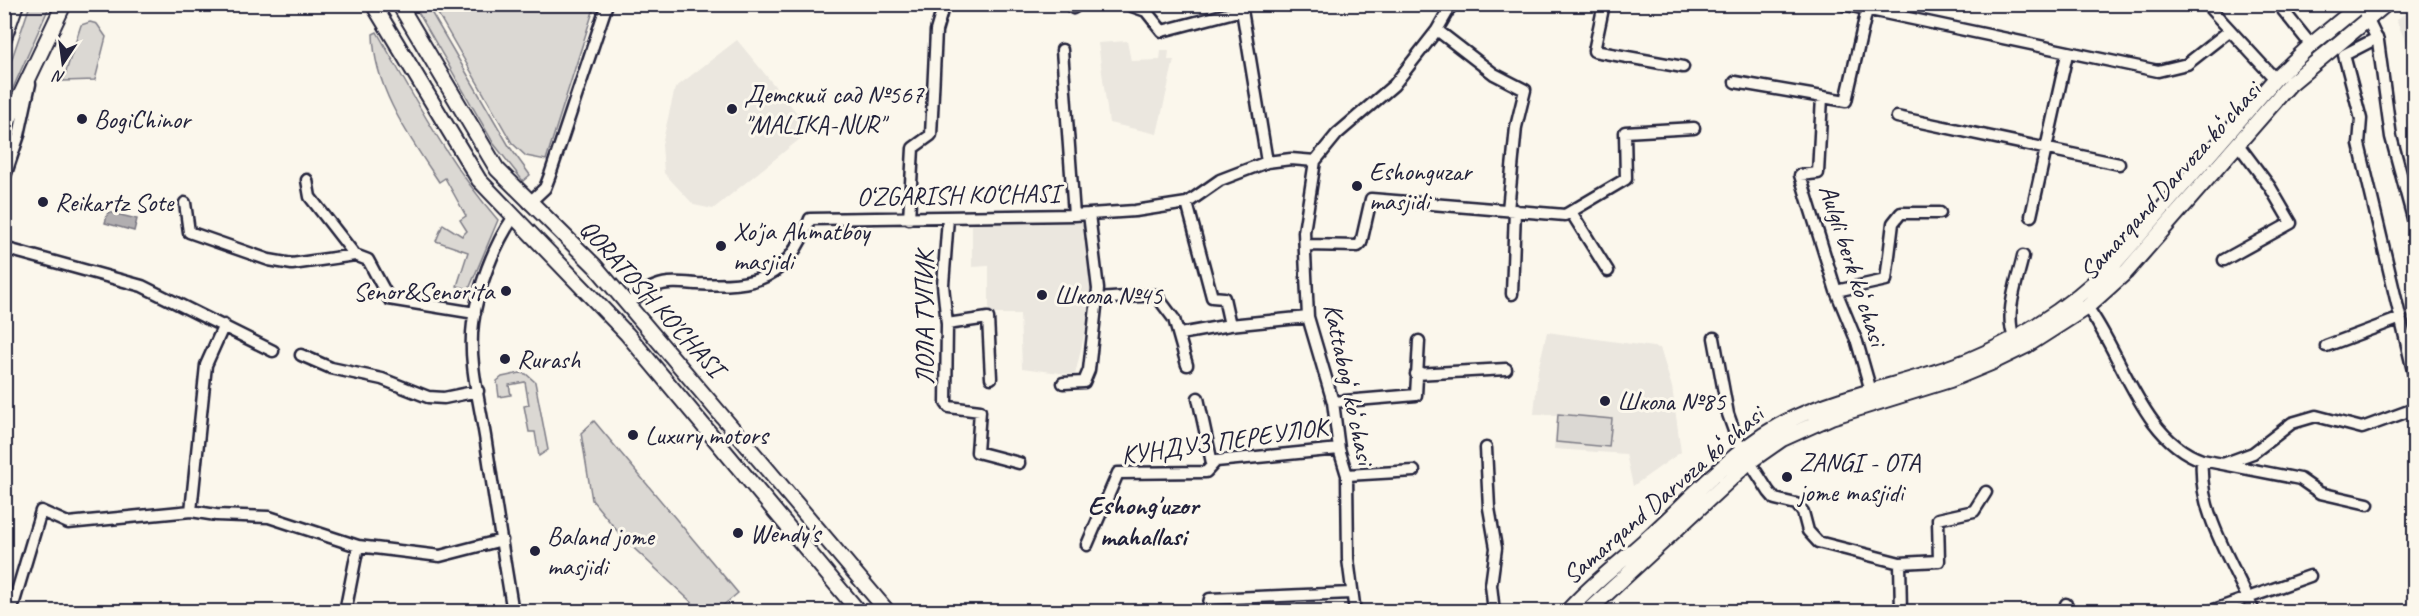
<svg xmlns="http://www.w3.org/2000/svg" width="2419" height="616" viewBox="0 0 2419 616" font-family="Caveat,sans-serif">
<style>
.built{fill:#ebe7df}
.green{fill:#dbd8d3;stroke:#7e7d87;stroke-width:1.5}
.water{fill:#b1aeb0;stroke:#787681;stroke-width:1.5}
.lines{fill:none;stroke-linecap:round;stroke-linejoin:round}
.minor-casing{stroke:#22223b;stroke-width:15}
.major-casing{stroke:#22223b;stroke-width:18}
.minor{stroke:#fbf7ec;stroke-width:10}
.major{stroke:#fbf7ec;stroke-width:14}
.poi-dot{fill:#22223b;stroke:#fbf7ec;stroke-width:2}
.labels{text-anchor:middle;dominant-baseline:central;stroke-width:6;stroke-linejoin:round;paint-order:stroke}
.poi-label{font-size:26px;fill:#22223b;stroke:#fbf7ec;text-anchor:start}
.street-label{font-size:26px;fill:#22223b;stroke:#fbf7ec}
.neighbourhood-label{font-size:27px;font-weight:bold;fill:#22223b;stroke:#fbf7ec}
</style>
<rect width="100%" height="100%" fill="#fbf7ec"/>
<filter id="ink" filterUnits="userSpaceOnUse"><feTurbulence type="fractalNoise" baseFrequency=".0167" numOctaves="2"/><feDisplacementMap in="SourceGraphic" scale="12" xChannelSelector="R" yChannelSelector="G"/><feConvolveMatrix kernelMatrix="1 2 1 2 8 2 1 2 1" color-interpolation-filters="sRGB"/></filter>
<g filter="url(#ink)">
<path class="built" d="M2414,7V60L2396,20Z
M737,40L811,130L713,209L694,205L664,173L662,144L675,88Z
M1127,41L1131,61L1160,60L1161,50H1169L1168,60H1174L1157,134L1109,123L1098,43Z
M1087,219L1093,297L1075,375L1022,368L1020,314H989V266L972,267V222Z
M1547,332L1660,348L1672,387L1681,452L1633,486L1626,454L1554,449L1557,415L1534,414L1538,370Z"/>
<path class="green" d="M30,5H50L5,106V79Z
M414,5H427L509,146L530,175L523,181L494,144Z
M433,5H595L546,160L526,156L512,143Z
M90,22L97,24L106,37L95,80L63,81L81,25Z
M377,32C414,97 448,163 498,220L469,289L457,286L468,252L436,241L443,224L462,236L467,231L460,220L466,216L445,178L439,182C410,138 374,89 373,34Z
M520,373L526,374L535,382L548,450L539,456L535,432H529L524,406L529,405L525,382L509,385L511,395L499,397L497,381L502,377Z
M1558,414L1612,419L1609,447L1556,442Z
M594,421L738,593L720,608L723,611H701L623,538L592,500L581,433Z"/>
<path class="water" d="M108,212L137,219L134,231L105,223Z"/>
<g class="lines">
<defs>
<path id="minor" d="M1068,4L1073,8L1079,4
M1126,4L1146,11
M1146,4V11L1162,31L1242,10L1267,162
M1604,4L1594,51L1683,67
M1842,4L2158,71L2187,64L2229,31
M2206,4L2275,79
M2278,4L2311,45
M2360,4L2378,41L2391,137L2414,222
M1437,30L1494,74L1525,90L1516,127L1508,210
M2377,38L2344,55L2361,119L2359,144L2414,375
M1062,50L1074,215
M1735,82L1846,101L1868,5
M1822,97L1818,173L1800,175L1836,291L1857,342L1871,391
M1897,117L2119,164
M4,179L19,135L30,84
M307,180L310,197L355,255L368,260L389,299L475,313
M185,203L189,232L269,260L292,264L355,255
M529,203L545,188L550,175L607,4
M1187,203L1212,297L1224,298L1230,325
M1571,212L1608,271
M2031,216L2067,54
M948,218L943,285L947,324L946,403L949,407L980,411L977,452L1019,463
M909,219L913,148L931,135L936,31L944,4
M1306,245L1358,246L1361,243L1371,199L1565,215L1626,179L1625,132L1694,128
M4,248L142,286L273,351
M2224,260L2291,223L2270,187L2237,143
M1836,291L1886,280L1893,223L1901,213H1940
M1512,294L1515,210
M1097,299L1156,295L1174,319L1187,365
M629,303C637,297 646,289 656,286C668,281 684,283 697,284C757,287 787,280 810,219L1074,215L1135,211L1187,203L1220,180L1267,162L1291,159L1315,161
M2087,307C2123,355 2142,440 2202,460C2198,514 2234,564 2254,612
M947,324L988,318L991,378
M1180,334L1230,325L1308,317
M2014,337C2004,314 2018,279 2023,256
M1714,338L1728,414L1739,445L1769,492L1775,499L1796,504L1803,512L1808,531L1818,542L1900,563L1939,561L1938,519L1974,511L1986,492
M2326,346L2401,318
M301,355L331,368L382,379L428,397L444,398L478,391
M1416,374L1506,369
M1063,383L1084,382L1089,370L1098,289L1089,214
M1198,398L1212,463
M1333,402L1416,395L1419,341
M1486,448L1489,508L1496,548L1491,585L1494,612
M2202,460L2300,479L2320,493L2368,504
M2223,464L2253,453L2292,423L2316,416L2362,428L2414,409
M1347,475L1414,471
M191,511L206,365L224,325
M1087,545L1118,473L1206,472L1216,461L1339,449
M1900,563L1901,612
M2066,604L2067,612
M11,612L41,511L68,523L191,511L216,515L269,517L358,546L440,556L502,540
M345,612L358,546
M513,612C503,553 494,495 485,436C479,400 468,360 473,323C477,290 494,245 513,218
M1207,612L1210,599L1351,593
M1355,612L1348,559L1347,475L1339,449L1333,402L1308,317L1304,232L1315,161L1337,134L1394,85L1437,30L1452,4
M2208,612L2310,576"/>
<path id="major" d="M373,4L479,180L627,334L859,612
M399,4L497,169L595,266L888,612
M4,38L16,4
M4,130L64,4
M1567,612C1592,583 1623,561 1651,535C1694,496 1740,442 1794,418C1842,396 1895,386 1945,369C2008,348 2069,309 2116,262L2275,79L2311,45L2361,4
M1587,612L1749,462L1782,439L1831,417L1950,380L1991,363L2026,346L2087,307L2126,272L2290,84L2386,4"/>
</defs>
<use href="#minor" class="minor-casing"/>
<use href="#major" class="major-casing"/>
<use href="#minor" class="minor"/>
<use href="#major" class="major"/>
</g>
</g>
<g class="poi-dot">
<circle cx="732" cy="109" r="6"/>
<circle cx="82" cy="119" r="6"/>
<circle cx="1357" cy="186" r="6"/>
<circle cx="43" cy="202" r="6"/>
<circle cx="721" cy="246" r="6"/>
<circle cx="506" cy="291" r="6"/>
<circle cx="1042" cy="295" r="6"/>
<circle cx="505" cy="359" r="6"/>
<circle cx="1605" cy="401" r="6"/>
<circle cx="633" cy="435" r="6"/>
<circle cx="1787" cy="477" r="6"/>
<circle cx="738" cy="533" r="6"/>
<circle cx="535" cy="551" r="6"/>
</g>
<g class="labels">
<g class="poi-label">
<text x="744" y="94">Детский сад №567<tspan x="744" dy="30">"MALIKA-NUR"</tspan></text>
<text x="94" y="119">BogiChinor</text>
<text x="1369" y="171">Eshonguzar<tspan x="1369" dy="30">masjidi</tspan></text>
<text x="55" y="202">Reikartz Sote</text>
<text x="733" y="231">Xo'ja Ahmatboy<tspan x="733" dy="30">masjidi</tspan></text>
<text x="494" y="291" text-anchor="end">Senor&amp;Senorita</text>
<text x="1054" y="295">Школа №45</text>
<text x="517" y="359">Rurash</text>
<text x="1617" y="401">Школа №85</text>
<text x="645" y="435">Luxury motors</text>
<text x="1799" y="462">ZANGI - OTA<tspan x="1799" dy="30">jome masjidi</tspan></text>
<text x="750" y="533">Wendy's</text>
<text x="547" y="536">Baland jome<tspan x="547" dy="30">masjidi</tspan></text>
</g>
<g class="street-label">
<text transform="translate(2170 181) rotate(-48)">Samarqand Darvoza koʻchasi</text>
<text transform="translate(958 195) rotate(-1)">O‘ZGARISH KO‘CHASI</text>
<text transform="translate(1853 265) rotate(72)">Aulgli berk koʻchasi</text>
<text transform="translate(652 298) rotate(48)">QORATOSH KO'CHASI</text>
<text transform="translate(924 318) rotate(-90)">ЛОЛА ТУПИК</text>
<text transform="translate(1349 384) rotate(78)">Kattabogʻ koʻchasi</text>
<text transform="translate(1224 441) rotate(-8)">КУНДУЗ ПЕРЕУЛОК</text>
<text transform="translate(1663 495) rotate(-41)">Samarqand Darvoza koʻchasi</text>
</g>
<g class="neighbourhood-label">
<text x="1143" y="505">Eshong'uzor<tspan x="1143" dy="31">mahallasi</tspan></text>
</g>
</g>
<rect width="2419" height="616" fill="none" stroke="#fbf7ec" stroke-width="24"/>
<rect x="12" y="12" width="2395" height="592" fill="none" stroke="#22223b" stroke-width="2" filter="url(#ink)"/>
<g transform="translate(63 63) rotate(193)" stroke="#fbf7ec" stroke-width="4.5" paint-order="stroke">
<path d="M0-4.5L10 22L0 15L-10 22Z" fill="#22223b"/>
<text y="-9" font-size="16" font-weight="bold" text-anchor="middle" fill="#22223b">N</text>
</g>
</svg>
